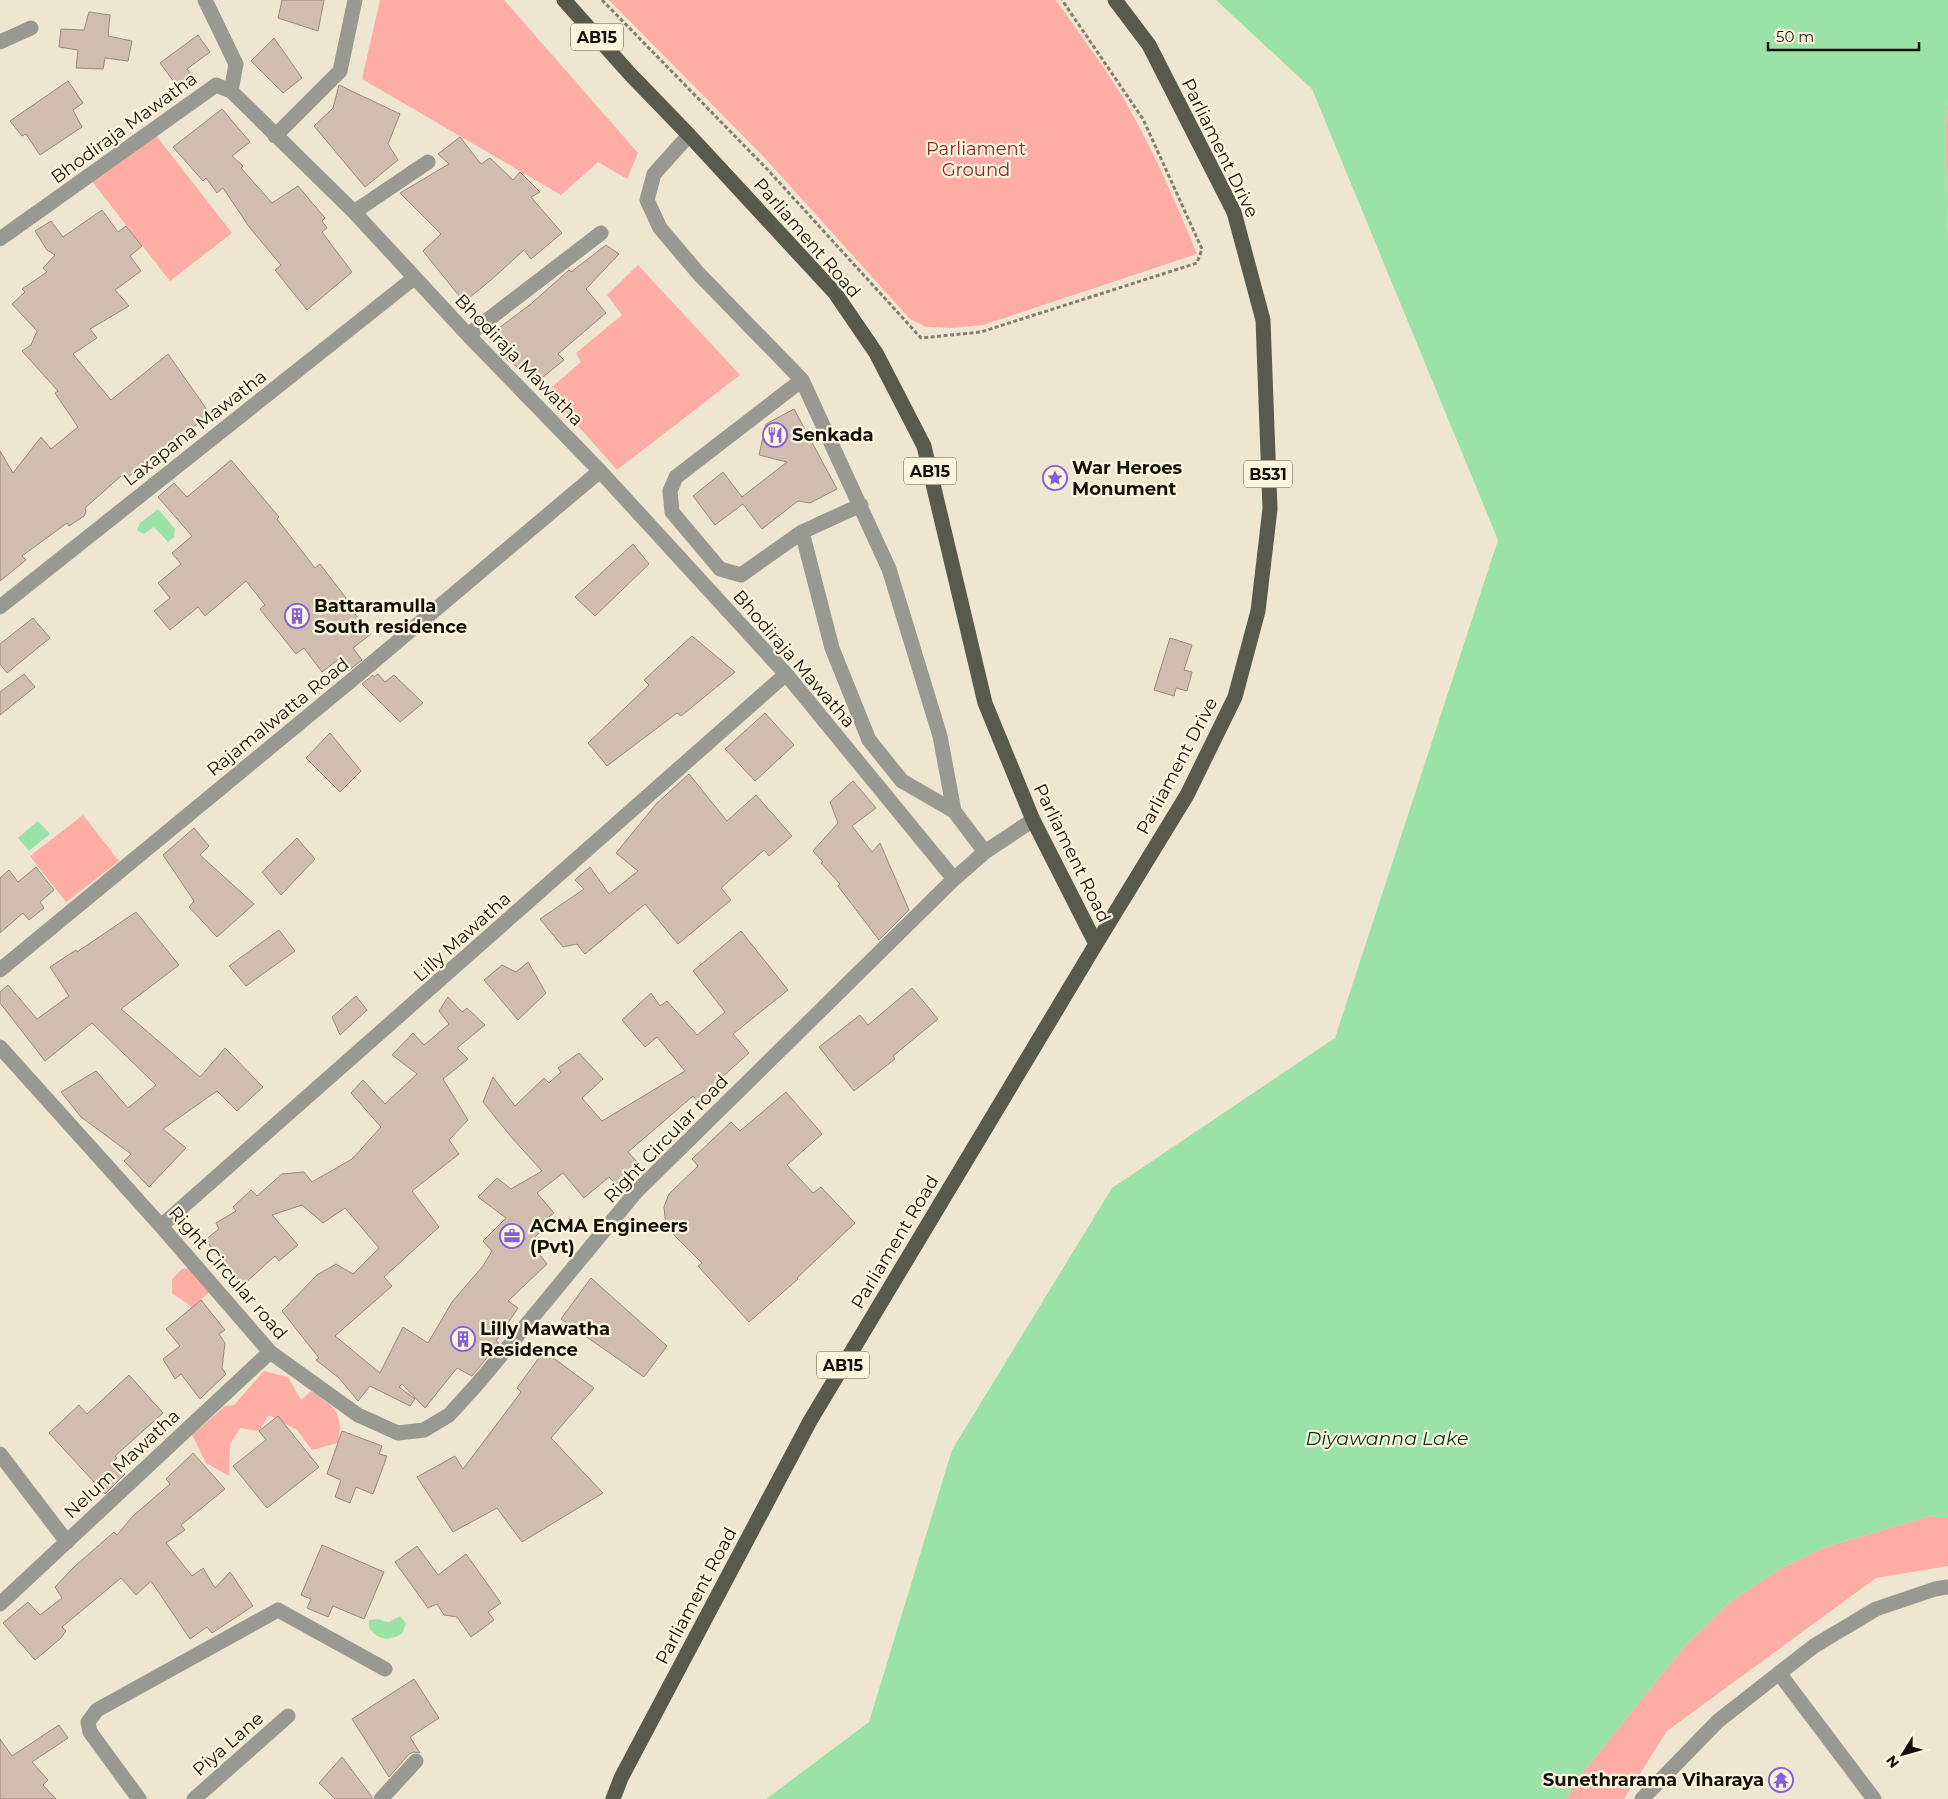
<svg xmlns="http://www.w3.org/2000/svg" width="1948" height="1799" viewBox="0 0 1948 1799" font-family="Montserrat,sans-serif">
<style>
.green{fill:#fdada3}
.water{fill:#9ae2a6}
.building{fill:#d0bdaf;stroke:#9b887b}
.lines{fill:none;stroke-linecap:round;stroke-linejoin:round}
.path{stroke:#847e70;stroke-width:3;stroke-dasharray:4 2.5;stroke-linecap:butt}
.minor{stroke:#989a91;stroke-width:15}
.major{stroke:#585b4c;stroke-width:15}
.labels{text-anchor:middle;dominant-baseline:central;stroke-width:4.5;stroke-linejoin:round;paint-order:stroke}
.shield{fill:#fdf4de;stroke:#595449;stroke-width:1}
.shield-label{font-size:16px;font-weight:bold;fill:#131009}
.street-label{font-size:18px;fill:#131009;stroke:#fdf4de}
.park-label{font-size:18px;fill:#8e2723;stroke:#fdf4de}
.poi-label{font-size:18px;font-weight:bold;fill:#131009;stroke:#fdf4de;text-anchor:start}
.water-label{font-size:19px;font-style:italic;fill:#003712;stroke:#fdf4de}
</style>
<rect width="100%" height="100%" fill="#efe6d1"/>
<path class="green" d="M380,0H504L638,153L627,179L598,162L561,195L362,79Z
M609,0H1056C1079,33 1104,66 1125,101C1153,150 1176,202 1197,254L983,325L952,328L926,327L910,319L763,156Z
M1948,100V238L1945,127Z
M155,134L232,233L170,281L90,179Z
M638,265L740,375L617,470L547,391L581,362L576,353L622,315L607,295Z
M83,815L119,861L66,902L30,856Z
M195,1267L211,1291L192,1307L172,1293V1279L182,1269Z
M264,1371L288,1377L301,1400L311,1391C335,1407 344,1413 338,1443L312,1450L297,1430L269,1415L259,1431L240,1428L230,1444L229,1476L206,1463L192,1435L225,1406L234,1405Z
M1931,1516L1948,1518V1566L1876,1578L1667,1731L1624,1799H1566L1584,1771L1684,1647L1729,1603L1778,1570L1825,1547Z"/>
<path class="water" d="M1216,0H1948V100L1945,127L1948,238V1518L1931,1516L1825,1547L1778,1570L1729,1603L1684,1647L1584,1771L1566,1799H766L869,1722L952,1450L1112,1188L1335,1038L1498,540L1312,89Z
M158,509L175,529L174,537L168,542L154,527L144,534L137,530L140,523Z
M38,821L50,834L29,851L18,838Z
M400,1616L406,1623L402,1634C399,1635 394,1638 390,1638C380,1641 366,1631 369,1620L378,1619L383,1621L389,1622Z"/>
<path class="building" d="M282,0H324L318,31L278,18Z
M89,12L110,15L108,36L132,41L128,61L105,58L103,69L76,68L78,50L59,47L61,29L84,30Z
M198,35L210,52L187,69L192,75L177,86L160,63Z
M274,38L302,78L283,93L251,61Z
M68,81L83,103L73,110L82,127L40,155L26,134L22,136L10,121Z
M339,85L400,114L388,144L398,160L365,187L314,126L333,108Z
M222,109L250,142L232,156L243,166L241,168L272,203L298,186L325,218L322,221L327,228L322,232L352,272L307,310L275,270L281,265L250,228L223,188L217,193L206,178L203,181L173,147Z
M460,137L481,164L490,158L513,180L520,172L540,192L531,197L562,233L531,259L524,250L491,280L464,302L423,251L441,234L400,193L449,164L438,154Z
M102,210L118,232L126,226L142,246L130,256L141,271L115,290L129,306L90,329L97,338L73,354L111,400L168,354L210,414L124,480L121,476L85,508L86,512L84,516L69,526L67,523L22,556L26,560L0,581V451L13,473L41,437L51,449L78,427L55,393L58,391L22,351L31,345L37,331L12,304L25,292L22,289L47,272L43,268L55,255L47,250L35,231L51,221L63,237Z
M606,245L619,254L586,289L606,313L558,354L564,360L538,381L507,360L491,334L532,303L569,270L571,272Z
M794,409L837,489L810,503L798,501L762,529L743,504L715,525L693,496L723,472L742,497L787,462L759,455L766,424Z
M231,460L279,517L277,519L315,568L320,564L346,598L344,600L371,634L353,648L362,660L348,671L339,659L322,672L304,648L296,654L260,609L265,605L246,581L205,616L198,607L170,630L154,611L170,598L158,583L181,564L172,553L192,536L158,497L174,483L187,497Z
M633,544L649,564L595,616L575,597Z
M33,618L50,638L7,673L0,664V644Z
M692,636L735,672L681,716L677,713L607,766L588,743L649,685L644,680Z
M1170,638L1192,645L1184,670L1192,672L1187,691L1176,688L1174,696L1154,690Z
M24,674L35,687L0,715V692Z
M378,674L385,682L394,675L423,703L400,722L362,684L373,675L374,677Z
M765,713L794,745L755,781L725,749Z
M330,733L361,771L340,792L306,758Z
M689,774L727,821L756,795L792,836L769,856L764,850L721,888L731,900L678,944L645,904L585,954L577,944L563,947L540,919L584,889L575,880L590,867L609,894L638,871L616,853L657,803Z
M853,781L876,808L852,826L872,852L880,843L909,910L879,940L838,886L840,884L821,863L823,862L813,851L838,823L830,802Z
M194,828L209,846L200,855L254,904L217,937L189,907L194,901L163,855Z
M297,838L315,859L281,895L262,872Z
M36,867L54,890L40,902L44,908L29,920L23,913L0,933V878L9,870L18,882Z
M136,912L179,965L121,1009L200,1077L225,1048L263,1087L237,1111L217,1091L163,1129L186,1148L149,1187L124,1161L131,1154L81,1117L61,1092L96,1071L128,1108L156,1085L92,1023L45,1061L0,1003V992L8,985L37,1019L69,996L50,967L76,950L77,952Z
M279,930L295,951L246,986L229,966Z
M741,931L788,990L733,1034L749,1053L720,1079L726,1086L701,1106L693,1096L628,1152L638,1163L616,1184L609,1177L584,1198L563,1173L537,1193L554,1213L535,1227L540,1232L530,1242L547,1264L508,1301L518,1308L496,1341L499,1343L472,1376L457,1368L425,1408L402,1384L399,1387L415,1399L410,1406L370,1386L358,1401L339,1378L316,1360L319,1358L282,1311L317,1275L336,1264L353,1274L379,1248L345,1208L323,1223L302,1205L272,1215L298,1245L279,1261L275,1256L243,1285L205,1240L219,1229L216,1223L236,1211L233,1207L251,1190L257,1196L282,1174L304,1172L312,1182L352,1159L381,1127L351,1093L363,1080L385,1104L417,1074L392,1055L413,1033L424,1045L449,1024L439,1011L448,997L462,1012L467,1008L485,1025L457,1048L468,1059L443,1079L468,1120L449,1140L459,1154L412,1191L439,1227L384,1277L392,1286L335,1336L380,1373L403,1327L428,1343L452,1302L483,1266L492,1251L483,1241L506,1218L478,1197L497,1178L511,1189L542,1171L512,1138L483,1102L493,1077L515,1106L544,1078L549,1083L561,1072L558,1068L579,1053L603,1079L582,1098L602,1121L685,1071L657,1037L645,1047L622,1020L651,993L660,1006L667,1001L697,1035L725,1012L693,971Z
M528,962L546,993L518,1020L484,980L502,965L516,972Z
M912,988L938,1019L893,1056L895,1059L854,1091L819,1047L860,1015L868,1025Z
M356,996L367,1010L340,1035L332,1017Z
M786,1092L822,1134L787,1165L813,1193L821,1187L855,1223L797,1278L798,1279L749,1322L698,1266L702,1263L666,1227L664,1207L669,1194L698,1166L692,1159L731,1122L740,1131Z
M591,1278L667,1346L644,1377L561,1319Z
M201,1300L225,1330L219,1334L225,1343L222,1368L226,1374L200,1399L181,1374L175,1379L163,1359L180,1346L166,1329Z
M544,1351L594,1388L551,1438L603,1493L522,1542L497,1508L453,1532L417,1477L455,1456L463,1469L521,1392L517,1388Z
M129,1375L163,1413L115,1456L117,1458L113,1462L125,1474L105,1494L49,1433L79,1405L87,1414Z
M278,1416L319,1467L267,1508L233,1466L266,1440L259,1431Z
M342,1431L382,1446L379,1454L387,1456L373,1494L356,1487L350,1503L335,1497L341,1480L327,1474Z
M193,1453L225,1489L181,1525L185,1530L166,1543L192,1576L203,1568L215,1588L230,1572L253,1606L212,1633L207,1627L190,1639L151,1581L136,1595L121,1578L62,1627L66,1631L61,1638L35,1660L3,1623L28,1602L40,1615L62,1598L55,1587L74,1567L114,1532L117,1535L133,1516L170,1484L166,1479Z
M322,1545L384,1572L364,1619L333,1606L328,1617L307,1608L311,1599L301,1595Z
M417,1546L438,1575L466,1554L501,1603L488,1612L494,1620L471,1637L457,1617L444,1615L437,1604L428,1608L395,1562Z
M414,1679L439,1718L410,1737L420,1753L414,1752L409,1754L389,1777L352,1719Z
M59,1725L68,1738L32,1762L48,1780L43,1785L56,1799H0V1739L12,1756Z
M342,1757L372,1797V1799H335L319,1783Z"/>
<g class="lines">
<path class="path" d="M602,0L767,169L921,338L981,332L1197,263L1202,249L1143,119L1062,0"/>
<path class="minor" d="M205,0L236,64L231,91
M0,42L31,28
M689,135L654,174L647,200L660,228L698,273L802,380L889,569L940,736L954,811L985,852
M275,136L340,71L355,0
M354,212L428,162
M0,239L216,85L231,91L354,212L468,335L600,471L786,674L954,879
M468,335L601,233
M802,380L676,477L670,491L672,512L720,569L741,575L802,532
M861,505L802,532L832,648L869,740L902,781L954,811
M0,607L414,278
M0,970L353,679L600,471
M0,1047L161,1226L270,1352L358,1415L398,1433L424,1430L449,1415L479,1382L636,1192L954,879L985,852L1033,820
M161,1226L786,674
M0,1454L67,1542
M0,1604L270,1352
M1779,1673L1874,1799
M139,1799L90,1732L88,1722L97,1710L278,1610L385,1669
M194,1799L288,1716
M381,1799L416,1761
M1642,1799L1718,1721L1814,1646L1876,1609L1935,1589L1948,1587"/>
<path class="major" d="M564,0L630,74L689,135L835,293L876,353L924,446L985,703L1033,820L1096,944
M613,1799L621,1778L810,1421L1096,944L1187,795L1235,697L1258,611L1270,509L1263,320L1234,212L1149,45L1115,0"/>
</g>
<defs>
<symbol id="restaurant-ring" viewBox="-11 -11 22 22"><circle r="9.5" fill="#fdf4de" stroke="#865ed8" stroke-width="1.5"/><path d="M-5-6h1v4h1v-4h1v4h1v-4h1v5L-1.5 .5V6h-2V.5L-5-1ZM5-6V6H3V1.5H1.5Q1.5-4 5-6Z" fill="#865ed8"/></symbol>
<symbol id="sight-ring" viewBox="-11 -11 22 22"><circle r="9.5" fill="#fdf4de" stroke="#865ed8" stroke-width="1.5"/><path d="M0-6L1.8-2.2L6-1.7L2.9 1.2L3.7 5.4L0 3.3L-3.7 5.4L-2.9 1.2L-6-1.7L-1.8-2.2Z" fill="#865ed8"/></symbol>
<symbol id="building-ring" viewBox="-11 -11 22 22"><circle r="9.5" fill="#fdf4de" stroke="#865ed8" stroke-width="1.5"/><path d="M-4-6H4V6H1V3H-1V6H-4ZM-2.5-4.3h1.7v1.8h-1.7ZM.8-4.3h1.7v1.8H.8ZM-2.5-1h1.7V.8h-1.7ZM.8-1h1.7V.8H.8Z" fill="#865ed8"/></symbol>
<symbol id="office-ring" viewBox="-11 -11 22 22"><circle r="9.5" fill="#fdf4de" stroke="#865ed8" stroke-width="1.5"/><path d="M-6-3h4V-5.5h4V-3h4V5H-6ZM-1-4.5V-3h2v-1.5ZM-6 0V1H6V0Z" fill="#865ed8"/></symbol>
<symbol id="temple-ring" viewBox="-11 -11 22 22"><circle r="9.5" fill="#fdf4de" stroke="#865ed8" stroke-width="1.5"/><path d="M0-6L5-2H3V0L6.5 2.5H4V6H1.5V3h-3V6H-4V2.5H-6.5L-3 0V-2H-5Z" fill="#865ed8"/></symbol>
</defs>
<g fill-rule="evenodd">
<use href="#restaurant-ring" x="761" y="421" width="28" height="28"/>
<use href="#sight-ring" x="1041" y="464" width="28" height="28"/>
<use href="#building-ring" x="283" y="602" width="28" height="28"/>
<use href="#office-ring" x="498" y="1222" width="28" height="28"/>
<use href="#building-ring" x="449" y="1325" width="28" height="28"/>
<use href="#temple-ring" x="1767" y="1766" width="28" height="28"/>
</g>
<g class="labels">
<g class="shield">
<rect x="571" y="23.5" width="52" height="27" rx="4"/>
<rect x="904" y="457.5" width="52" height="27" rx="4"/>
<rect x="1244" y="460.5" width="48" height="27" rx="4"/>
<rect x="817" y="1351.5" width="52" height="27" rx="4"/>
</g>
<g class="shield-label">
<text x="597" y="37">AB15</text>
<text x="930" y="471">AB15</text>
<text x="1268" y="474">B531</text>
<text x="843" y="1365">AB15</text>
</g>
<g class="street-label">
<text transform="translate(124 128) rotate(-36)">Bhodiraja Mawatha</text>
<text transform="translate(1220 148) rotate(64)">Parliament Drive</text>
<text transform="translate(807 238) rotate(49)">Parliament Road</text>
<text transform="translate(519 360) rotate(46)">Bhodiraja Mawatha</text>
<text transform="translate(195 428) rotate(-38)">Laxapana Mawatha</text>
<text transform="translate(794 659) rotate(49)">Bhodiraja Mawatha</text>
<text transform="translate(278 717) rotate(-39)">Rajamalwatta Road</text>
<text transform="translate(1177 766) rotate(-62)">Parliament Drive</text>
<text transform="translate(1072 853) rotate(64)">Parliament Road</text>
<text transform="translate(462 937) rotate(-42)">Lilly Mawatha</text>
<text transform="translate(666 1139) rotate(-46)">Right Circular road</text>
<text transform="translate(895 1242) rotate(-59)">Parliament Road</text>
<text transform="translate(228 1273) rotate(49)">Right Circular road</text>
<text transform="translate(122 1464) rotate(-43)">Nelum Mawatha</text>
<text transform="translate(696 1596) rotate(-62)">Parliament Road</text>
<text transform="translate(228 1744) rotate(-41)">Piya Lane</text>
</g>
<g class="park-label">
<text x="976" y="149">Parliament<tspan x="976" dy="21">Ground</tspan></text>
</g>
<g class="poi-label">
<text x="792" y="435">Senkada</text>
<text x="1072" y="468">War Heroes<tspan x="1072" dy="21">Monument</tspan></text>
<text x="314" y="606">Battaramulla<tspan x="314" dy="21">South residence</tspan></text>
<text x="530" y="1226">ACMA Engineers<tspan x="530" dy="21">(Pvt)</tspan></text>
<text x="480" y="1329">Lilly Mawatha<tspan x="480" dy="21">Residence</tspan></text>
<text x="1764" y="1780" text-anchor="end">Sunethrarama Viharaya</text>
</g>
<g class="water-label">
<text x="1387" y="1438">Diyawanna Lake</text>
</g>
</g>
<g transform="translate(1903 1754) rotate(233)" stroke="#fdf4de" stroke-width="4" paint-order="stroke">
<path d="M0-4L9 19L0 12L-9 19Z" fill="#131009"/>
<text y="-8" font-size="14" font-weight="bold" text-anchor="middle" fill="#131009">N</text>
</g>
<path d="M1768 42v8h151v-8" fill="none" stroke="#131009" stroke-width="2.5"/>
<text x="1776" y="42" font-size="15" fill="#131009" stroke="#fdf4de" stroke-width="4" paint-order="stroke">50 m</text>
</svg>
